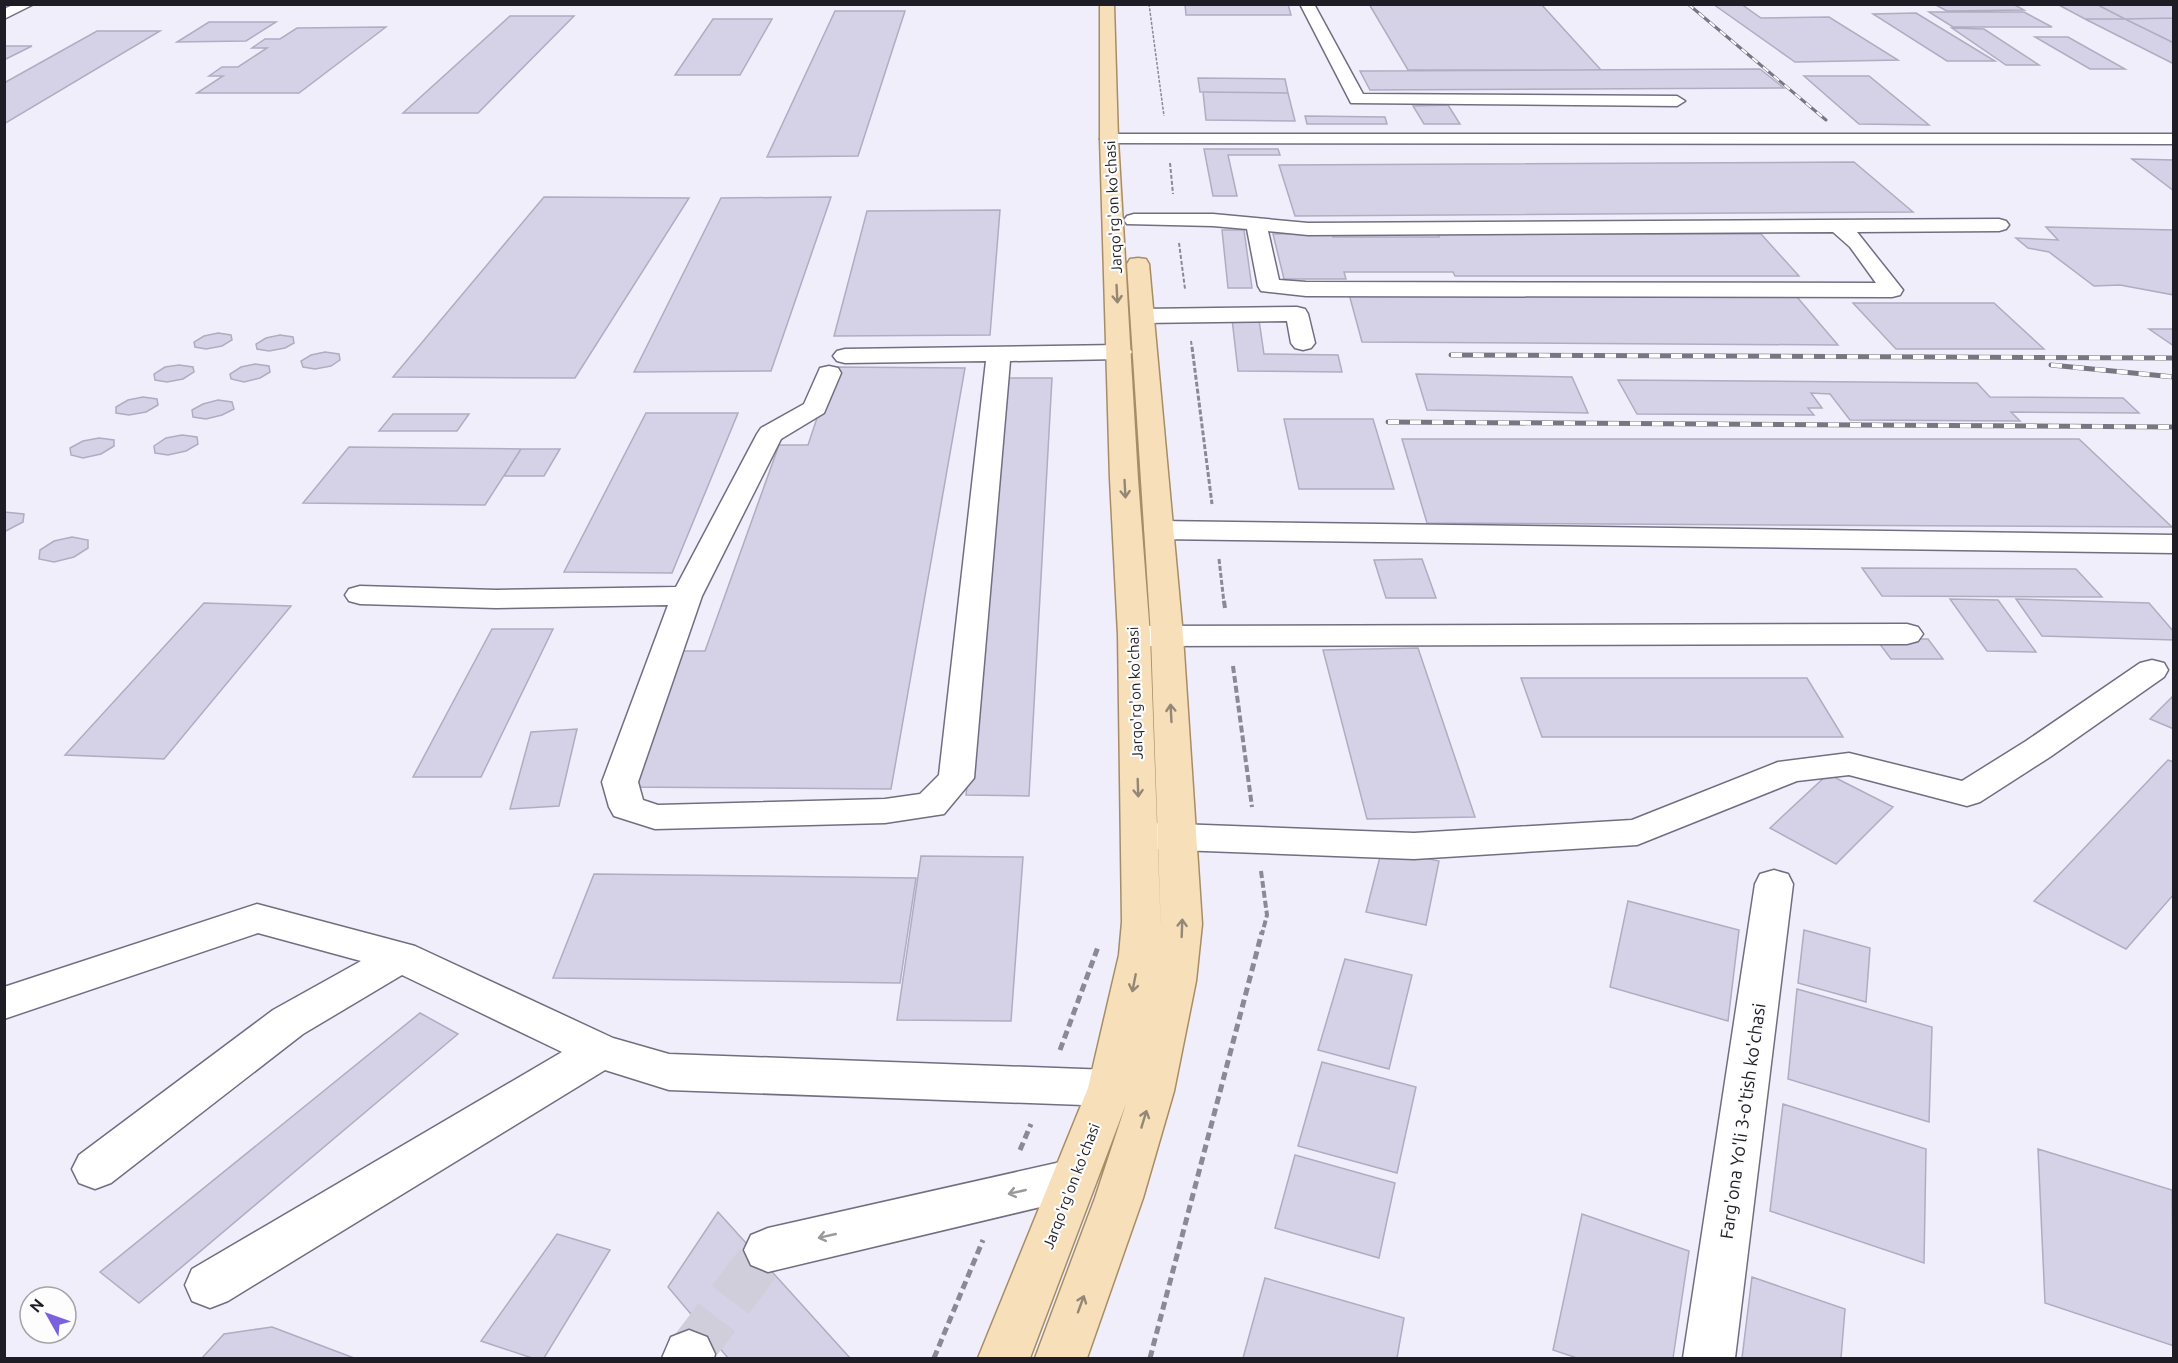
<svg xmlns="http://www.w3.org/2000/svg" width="2178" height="1363" viewBox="0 0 2178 1363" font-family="Ubuntu,sans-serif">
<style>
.building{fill:#d5d1e7;stroke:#b0acc1;stroke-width:1.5}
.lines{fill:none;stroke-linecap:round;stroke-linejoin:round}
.minor-tunnel{stroke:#d0cedb;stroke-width:46;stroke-dasharray:46 22;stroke-linecap:butt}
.minor-casing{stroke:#726e81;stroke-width:3}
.major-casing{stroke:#a68d66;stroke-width:3}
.path-far4{stroke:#8b8994;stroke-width:1.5;stroke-dasharray:3 1.5;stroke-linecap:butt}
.path-far3{stroke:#8b8994;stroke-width:2;stroke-dasharray:4 2;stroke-linecap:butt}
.path-far2{stroke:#8b8994;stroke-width:3;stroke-dasharray:5 2;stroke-linecap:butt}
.path-far1{stroke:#8b8994;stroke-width:4;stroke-dasharray:7 3;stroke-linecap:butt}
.path{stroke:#8b8994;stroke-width:5;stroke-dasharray:8 4.5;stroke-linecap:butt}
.minor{fill:#fff;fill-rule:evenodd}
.major{fill:#f6dfb9;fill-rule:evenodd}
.rail-far1-casing{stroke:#787680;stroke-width:3}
.rail-casing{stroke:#787680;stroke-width:5}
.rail-far1{stroke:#fdfdfd;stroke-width:2;stroke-dasharray:7;stroke-linecap:butt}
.rail{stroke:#fdfdfd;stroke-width:4;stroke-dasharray:11;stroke-linecap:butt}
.oneway{stroke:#958776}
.oneway2{stroke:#9a999c}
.labels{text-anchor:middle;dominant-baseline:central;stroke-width:4.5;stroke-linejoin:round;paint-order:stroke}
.street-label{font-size:15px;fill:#1e1c24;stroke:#fdfdfd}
.near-street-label{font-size:18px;fill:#1e1c24;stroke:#fdfdfd}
</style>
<rect width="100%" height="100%" fill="#f0eefb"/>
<path class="building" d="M259,4H406L405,5Z
M1185,4H1288L1291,15H1186Z
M1369,4H1541L1601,70H1408Z
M1713,4H1741L1761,18L1829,17L1898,60L1795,62Z
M1934,4H2013L2024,10L1947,11Z
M2057,4H2096L2125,19H2085Z
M2096,4H2174V18L2125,19Z
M835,11H905L858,156L767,157Z
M1929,12H2024L2052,27H1953Z
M1916,13L1995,61H1947L1873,14Z
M510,16H574L478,113H403Z
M2174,18V43L2125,19Z
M713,19H772L740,75H675Z
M2085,19H2125L2174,43V64Z
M209,22H276L246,41L177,42Z
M386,27L299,93H197L223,76H209L222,67H238L267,48H252L265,39H280L297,28Z
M1952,28L1984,29L2039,65H2006Z
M97,31H160L4,124V83Z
M2035,37H2068L2125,69H2090Z
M4,46H32L4,60Z
M1760,69L1784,88L1370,90L1360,71Z
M1804,76H1869L1929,125L1859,124Z
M1198,78L1285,79L1288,93L1200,92Z
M1203,92L1288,93L1295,121L1206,120Z
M1448,105L1460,124H1424L1413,106Z
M1305,116L1385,117L1387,124H1307Z
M1204,149H1278L1280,155H1228L1237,196H1213Z
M2132,159L2174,160V191Z
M1854,162L1913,212L1295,216L1279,165Z
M544,197L689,198L575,378L393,377Z
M831,197L771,371L634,372L721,198Z
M1000,210L990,335L834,336L867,211Z
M2046,227L2174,230V295L2120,285L2094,286L2049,252L2028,248L2016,238L2058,240Z
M1222,230H1244L1252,288H1228Z
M1332,233L1333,237H1439L1438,234H1761L1799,276H1455L1453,272H1344L1346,279H1284L1273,234Z
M1349,294L1797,297L1838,345L1362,342Z
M1853,303H1994L2044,349H1896Z
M1232,319L1259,320L1264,354L1338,355L1342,372L1238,371Z
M2149,329H2174V346Z
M218,333L231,335L232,340L222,346L206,349L195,347L194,342L204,336Z
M280,335L293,337L294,343L285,348L269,351L257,349L256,344L266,338Z
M325,352L339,354L340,360L331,366L315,369L303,367L301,361L311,355Z
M255,364L269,366L270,372L260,378L244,382L231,379L230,374L241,367Z
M179,365L193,367L194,372L183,379L167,382L155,380L154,374L165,367Z
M834,367L965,368L891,789L624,787L677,651H705L779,445H808Z
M1416,374L1572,377L1588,413L1427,410Z
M1009,378H1052L1029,796L966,795Z
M1618,380L1977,383L1990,397L2123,398L2139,413L2011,412L2020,421L1850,420L1830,394L1811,393L1822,408H1808L1814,415L1637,414Z
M143,397L157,399L158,405L146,412L129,415L116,413V407L128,400Z
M218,400L232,402L234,409L222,415L206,419L193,417L192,410L203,404Z
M646,413H738L672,573L564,572Z
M393,414H469L457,431H379Z
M1284,419H1373L1394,489H1299Z
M182,435L197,437L198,444L186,451L168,455L155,453L154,446L166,438Z
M99,438L114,440V446L101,454L83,458L71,455L70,448L83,441Z
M1402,439H2079L2172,527L1427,523Z
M349,447L521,449L485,505L303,503Z
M521,449H560L544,476H504Z
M4,512L24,514L23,522L4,532Z
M72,537L88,540V548L74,557L54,562L39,559L40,550L54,541Z
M1422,559L1436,598H1386L1374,560Z
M1862,568L2076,569L2102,597L1882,596Z
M1950,599L1998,600L2036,652L1987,651Z
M2016,599L2149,603L2174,632V640L2042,636Z
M204,603L291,606L164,759L65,755Z
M492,629H553L481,777H413Z
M1876,639H1928L1943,659H1891Z
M1418,648L1475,817L1367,819L1323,650Z
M1521,678H1807L1843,737H1542Z
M2174,695V729L2150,719Z
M577,729L559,806L510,809L531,732Z
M2168,760L2174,762V894L2126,949L2034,901Z
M1828,774L1893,807L1836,864L1770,828Z
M1382,849L1439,861L1426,925L1366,912Z
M921,856L1023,857L1011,1021L897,1020Z
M594,874L916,878L900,983L553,978Z
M1628,901L1739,930L1728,1021L1610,987Z
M1804,930L1870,948L1866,1002L1798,983Z
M1345,959L1412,975L1389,1069L1318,1050Z
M1797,989L1932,1027L1929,1122L1788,1079Z
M420,1013L458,1034L139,1303L100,1272Z
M1322,1062L1416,1087L1397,1173L1298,1146Z
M1783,1104L1926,1149L1924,1263L1770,1211Z
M2038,1149L2172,1190L2174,1346L2045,1303Z
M1295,1155L1395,1183L1379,1258L1275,1228Z
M718,1212L850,1358H728L668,1287Z
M1582,1214L1689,1251L1673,1358H1577L1553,1350Z
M557,1234L610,1250L544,1358H532L481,1341Z
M1752,1277L1845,1309L1841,1358H1742Z
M1265,1278L1404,1318L1397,1358H1243Z
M272,1327L354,1358H202L224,1334Z"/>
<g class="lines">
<path class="minor-tunnel" d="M689,1354L768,1250"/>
<defs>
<path id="minor" d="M15,4H34L4,19V9Z
M1300,4H1314L1363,94L1677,96L1685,101L1677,106L1351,103Z
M1109,134H2174V144L1103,143L1100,139L1103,135Z
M1134,214H1213L1308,223L1999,219L2006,221L2009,225L2006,229L1999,231L1857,232L1903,290L1900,295L1892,297L1306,296L1261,291L1258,286L1247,229L1213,226L1127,224L1124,220L1127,216ZM1268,231L1308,235L1833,232L1850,247L1876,283L1306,282L1279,280Z
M1297,307L1305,309L1308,314L1315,343L1311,348L1303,350L1295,348L1291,343L1287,321L1142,323L1134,321L1131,316L1134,311L1142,309Z
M1120,345L1128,347L1132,352L1128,357L1120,359L1010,361L974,778L944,814L885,823L655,829L614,816L609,807L602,782L668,605L496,608L360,604L349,601L345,595L349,589L360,586L496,590L676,587L757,434L761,428L804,404L820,368L829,366L838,368L841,373L824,413L781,439L702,596L638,782L643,800L658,805L885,799L920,794L939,775L986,361L845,363L837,361L833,356L837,351L845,349Z
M1158,521L2174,535V553L1158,539L1148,536L1144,530L1148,524Z
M1907,624L1918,627L1923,634L1918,641L1907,644L1139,646L1128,643L1123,636L1128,629L1139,626Z
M2152,660L2164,663L2168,670L2164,677L2050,757L1980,802L1967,806L1849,775L1797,781L1637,845L1414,859L1151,849L1138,845L1132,836L1138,827L1151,823L1414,833L1632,820L1778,762L1849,753L1962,781L2026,741L2140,663Z
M1774,870L1788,874L1793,884L1735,1358H1683L1755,884L1760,874Z
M257,904L415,946L613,1038L669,1054L1110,1070L1126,1075L1132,1088L1126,1101L1110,1106L669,1090L605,1070L228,1301L210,1308L192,1301L185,1285L192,1269L562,1052L402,975L303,1034L111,1183L95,1189L79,1183L72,1169L79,1155L273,1010L361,961L258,933L4,1019V987Z
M1074,1159L1091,1165L1097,1179L1091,1193L1074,1199L768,1272L751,1265L744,1250L751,1235L768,1228Z
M689,1330L707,1337L715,1354L714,1358H662L671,1337Z"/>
<path id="major" d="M1100,4H1114L1118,139L1138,479L1150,635L1161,933L1151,636L1127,264L1130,259L1138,258L1146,259L1149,264L1183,636L1202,924L1196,981L1174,1091L1143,1198L1087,1358H1035L1095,1198L1126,1104L1030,1358H978L1088,1088L1119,955L1122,922L1118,635L1110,479L1100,139Z"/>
</defs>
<use href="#minor" class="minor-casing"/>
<use href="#major" class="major-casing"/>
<path class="path-far4" d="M1149,4L1164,116"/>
<path class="path-far3" d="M1170,163L1173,194
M1179,243L1185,289
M1191,341L1192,348"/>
<path class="path-far2" d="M1192,347L1212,504
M1219,559L1224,603"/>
<path class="path-far1" d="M1224,601L1225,608
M1233,666L1252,807
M1261,871L1267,915L1262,934"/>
<path class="path" d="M1060,1050L1098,947
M1020,1150L1031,1124
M934,1358L983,1240
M1150,1358L1262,932"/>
<use href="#minor" class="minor"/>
<use href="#major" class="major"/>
<defs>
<path id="rail-far1" d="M1688,4L1826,120"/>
<path id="rail" d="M1451,355L2174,358
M2051,365L2174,377
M1388,422L2174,427"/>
</defs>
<use href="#rail-far1" class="rail-far1-casing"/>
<use href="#rail" class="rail-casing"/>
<use href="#rail-far1" class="rail-far1"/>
<use href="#rail" class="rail"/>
</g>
<defs><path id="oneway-shaft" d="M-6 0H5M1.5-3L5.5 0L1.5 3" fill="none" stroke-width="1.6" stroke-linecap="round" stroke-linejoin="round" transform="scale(1.5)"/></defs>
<g class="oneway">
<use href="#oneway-shaft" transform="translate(1117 294) rotate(87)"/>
<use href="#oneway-shaft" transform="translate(1125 489) rotate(87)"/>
<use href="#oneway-shaft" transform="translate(1171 713) rotate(-93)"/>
<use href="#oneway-shaft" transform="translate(1138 788) rotate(88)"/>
<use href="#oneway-shaft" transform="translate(1182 928) rotate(-88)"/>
<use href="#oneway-shaft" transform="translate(1134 983) rotate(101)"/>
<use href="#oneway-shaft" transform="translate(1144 1119) rotate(-73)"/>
<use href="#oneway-shaft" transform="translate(1081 1304) rotate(-70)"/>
</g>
<g class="oneway2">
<use href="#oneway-shaft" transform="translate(1017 1192) rotate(167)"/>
<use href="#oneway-shaft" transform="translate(827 1236) rotate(167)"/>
</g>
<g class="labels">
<g class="street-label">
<text transform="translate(1113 207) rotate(-93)">Jarqo'rg'on ko'chasi</text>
<text transform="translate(1135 693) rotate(-92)">Jarqo'rg'on ko'chasi</text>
<text transform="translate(1071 1186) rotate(-69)">Jarqo'rg'on ko'chasi</text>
</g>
<g class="near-street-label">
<text transform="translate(1742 1121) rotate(-82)">Farg'ona Yo'li 3-o'tish ko'chasi</text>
</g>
</g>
<rect width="2178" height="1363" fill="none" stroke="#1e1c24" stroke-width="12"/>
<g transform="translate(48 1315) rotate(310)"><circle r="28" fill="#fdfdfd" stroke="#a4a3a6" stroke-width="1.5"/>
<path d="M0-4.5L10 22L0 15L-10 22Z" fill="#7b62dd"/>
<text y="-9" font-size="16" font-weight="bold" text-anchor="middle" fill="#1e1c24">N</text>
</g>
</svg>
